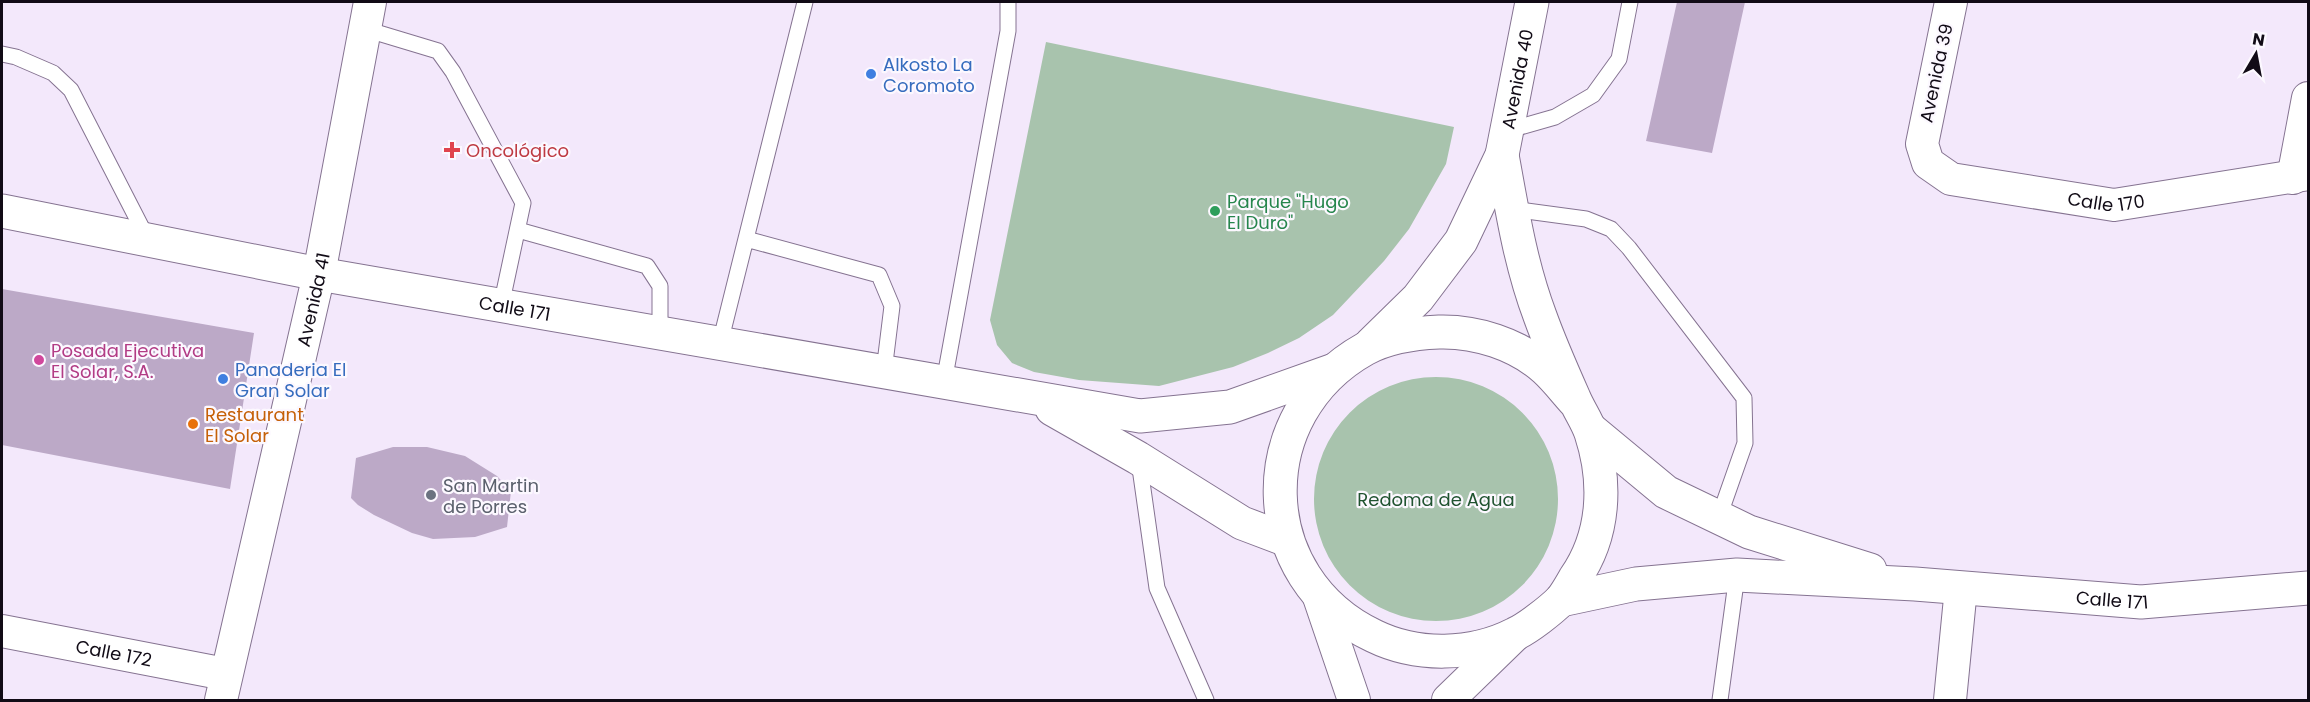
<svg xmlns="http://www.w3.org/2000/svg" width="2310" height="702" viewBox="0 0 2310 702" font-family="Poppins,sans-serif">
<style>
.green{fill:#a8c3ad}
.building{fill:#bca9c7}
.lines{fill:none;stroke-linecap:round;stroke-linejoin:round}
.service-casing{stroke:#857391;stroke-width:17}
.minor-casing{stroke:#857391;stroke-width:34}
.tertiary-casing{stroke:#857391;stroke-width:35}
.service{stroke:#fff;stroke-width:15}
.minor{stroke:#fff;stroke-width:32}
.tertiary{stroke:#fff;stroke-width:33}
.shop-dot{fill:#3f7fe0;stroke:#fcf8ff;stroke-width:2}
.health-dot{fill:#e0444e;stroke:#fcf8ff;stroke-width:2}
.leisure-dot{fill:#2e9e5b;stroke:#fcf8ff;stroke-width:2}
.hotel-dot{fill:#d1479c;stroke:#fcf8ff;stroke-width:2}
.food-dot{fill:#e8710a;stroke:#fcf8ff;stroke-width:2}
.worship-dot{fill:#6b7280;stroke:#fcf8ff;stroke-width:2}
.labels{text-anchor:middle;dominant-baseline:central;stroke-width:4.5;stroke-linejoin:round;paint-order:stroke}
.shop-label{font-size:18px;fill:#366cbe;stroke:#fcf8ff;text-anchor:start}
.street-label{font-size:18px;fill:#110b16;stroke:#fcf8ff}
.health-label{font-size:18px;fill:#be3a42;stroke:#fcf8ff;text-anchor:start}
.leisure-label{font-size:18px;fill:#27864d;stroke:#fcf8ff;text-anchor:start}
.hotel-label{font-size:18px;fill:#b23c85;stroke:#fcf8ff;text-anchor:start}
.food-label{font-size:18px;fill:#c56008;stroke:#fcf8ff;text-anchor:start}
.worship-label{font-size:18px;fill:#5b616d;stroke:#fcf8ff;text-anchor:start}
.park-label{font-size:18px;fill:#205330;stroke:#fcf8ff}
</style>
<rect width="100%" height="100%" fill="#f3e8fb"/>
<path class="green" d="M1046,42L1454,127L1446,164L1409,229L1384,261L1333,315L1299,338L1268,353L1233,367L1159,386L1079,380L1034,372L1012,363L997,345L990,320Z
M1314 499a122 122 0 1 1 244 0a122 122 0 1 1-244 0Z"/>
<path class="building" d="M1677,2H1745L1712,153L1646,141Z
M2,289L254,333L230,489L2,445Z
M393,447H427L465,456L497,476L511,491L507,527L475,537L433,539L412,533L374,515L358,505L351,498L356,458Z"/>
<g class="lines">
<defs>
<path id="service" d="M365,29L438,51L453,72L523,203L501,306
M2,54L16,57L53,73L71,90L147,238
M1506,131L1555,117L1593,95L1619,59L1630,2
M1512,209L1586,219L1611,229L1629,248L1744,398L1745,443L1719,517
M518,230L647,266L660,286V333
M746,239L879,275L892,306L884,371
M720,343L805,2
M944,382L1008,31V2
M1139,461L1157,588L1206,700
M1720,700L1737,575"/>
<g id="minor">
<path id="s1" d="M1951,2L1922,144L1928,163L1951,179L2114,205L2308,174"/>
<path d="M2293,178L2308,98"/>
<path d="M1319,597L1354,700"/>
<path id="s2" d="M2,631L225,674"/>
<path id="s3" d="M221,700L319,274L370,2"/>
<path d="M1448,700L1516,634"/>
<path d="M1950,700L1961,588"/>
</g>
<g id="tertiary">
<path d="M1502,155C1512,209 1520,263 1540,316C1550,344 1562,371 1574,398C1579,410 1587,421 1591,433C1607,482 1605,535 1575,578C1571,585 1566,594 1561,600C1551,610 1528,628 1515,634C1472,656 1417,657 1374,636C1252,578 1249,414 1365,349C1387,337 1415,333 1439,332C1476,331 1517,344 1545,369C1556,379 1565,391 1575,402"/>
<path id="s4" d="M2,211L319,274L1140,416L1230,407L1334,370"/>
<path id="s5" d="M1371,344L1418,298L1461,241L1502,155L1532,2"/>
<path d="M1052,409L1138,458L1242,523L1287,540"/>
<path d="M1590,429L1666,492L1749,532L1870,570"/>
<path id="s6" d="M1561,600L1636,584L1737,575L1915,584L2141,602L2308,588"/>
</g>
</defs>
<use href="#service" class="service-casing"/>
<use href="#minor" class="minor-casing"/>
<use href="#tertiary" class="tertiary-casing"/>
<use href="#service" class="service"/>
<use href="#minor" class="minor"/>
<use href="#tertiary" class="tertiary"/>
</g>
<g class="shop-dot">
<circle cx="871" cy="74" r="6"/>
<circle cx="223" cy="379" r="6"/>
</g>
<path class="health-dot" d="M449 141h6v6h6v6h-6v6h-6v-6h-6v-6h6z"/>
<circle class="leisure-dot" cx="1215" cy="211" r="6"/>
<circle class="hotel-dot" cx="39" cy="360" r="6"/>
<circle class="food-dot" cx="193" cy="424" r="6"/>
<circle class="worship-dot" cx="431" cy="495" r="6"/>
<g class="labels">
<g class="shop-label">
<text x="883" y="64">Alkosto La<tspan x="883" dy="21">Coromoto</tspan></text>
<text x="235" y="369">Panaderia El<tspan x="235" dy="21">Gran Solar</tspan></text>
</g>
<g class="street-label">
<text transform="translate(1936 73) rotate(-78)">Avenida 39</text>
<text stroke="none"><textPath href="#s5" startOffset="310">Avenida 40</textPath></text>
<text stroke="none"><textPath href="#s1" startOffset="350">Calle 170</textPath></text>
<text stroke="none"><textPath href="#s3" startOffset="411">Avenida 41</textPath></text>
<text stroke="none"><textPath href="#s4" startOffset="522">Calle 171</textPath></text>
<text stroke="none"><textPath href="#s6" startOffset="554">Calle 171</textPath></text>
<text stroke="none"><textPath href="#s2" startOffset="114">Calle 172</textPath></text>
</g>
<g class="health-label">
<text x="466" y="150">Oncológico</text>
</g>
<g class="leisure-label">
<text x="1227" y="201">Parque "Hugo<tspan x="1227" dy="21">El Duro"</tspan></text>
</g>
<g class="hotel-label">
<text x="51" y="350">Posada Ejecutiva<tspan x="51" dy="21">El Solar, S.A.</tspan></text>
</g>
<g class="food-label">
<text x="205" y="414">Restaurant<tspan x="205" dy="21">El Solar</tspan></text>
</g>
<g class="worship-label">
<text x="443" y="485">San Martin<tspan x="443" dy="21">de Porres</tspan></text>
</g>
<g class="park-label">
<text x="1436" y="499">Redoma de Agua</text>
</g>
</g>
<rect width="2310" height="702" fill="none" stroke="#110b16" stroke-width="6"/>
<g transform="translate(2256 54) rotate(10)" stroke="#fcf8ff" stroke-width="4.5" paint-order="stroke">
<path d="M0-4.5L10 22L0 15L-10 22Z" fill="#110b16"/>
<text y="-9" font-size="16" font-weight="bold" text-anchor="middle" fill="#110b16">N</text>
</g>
</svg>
